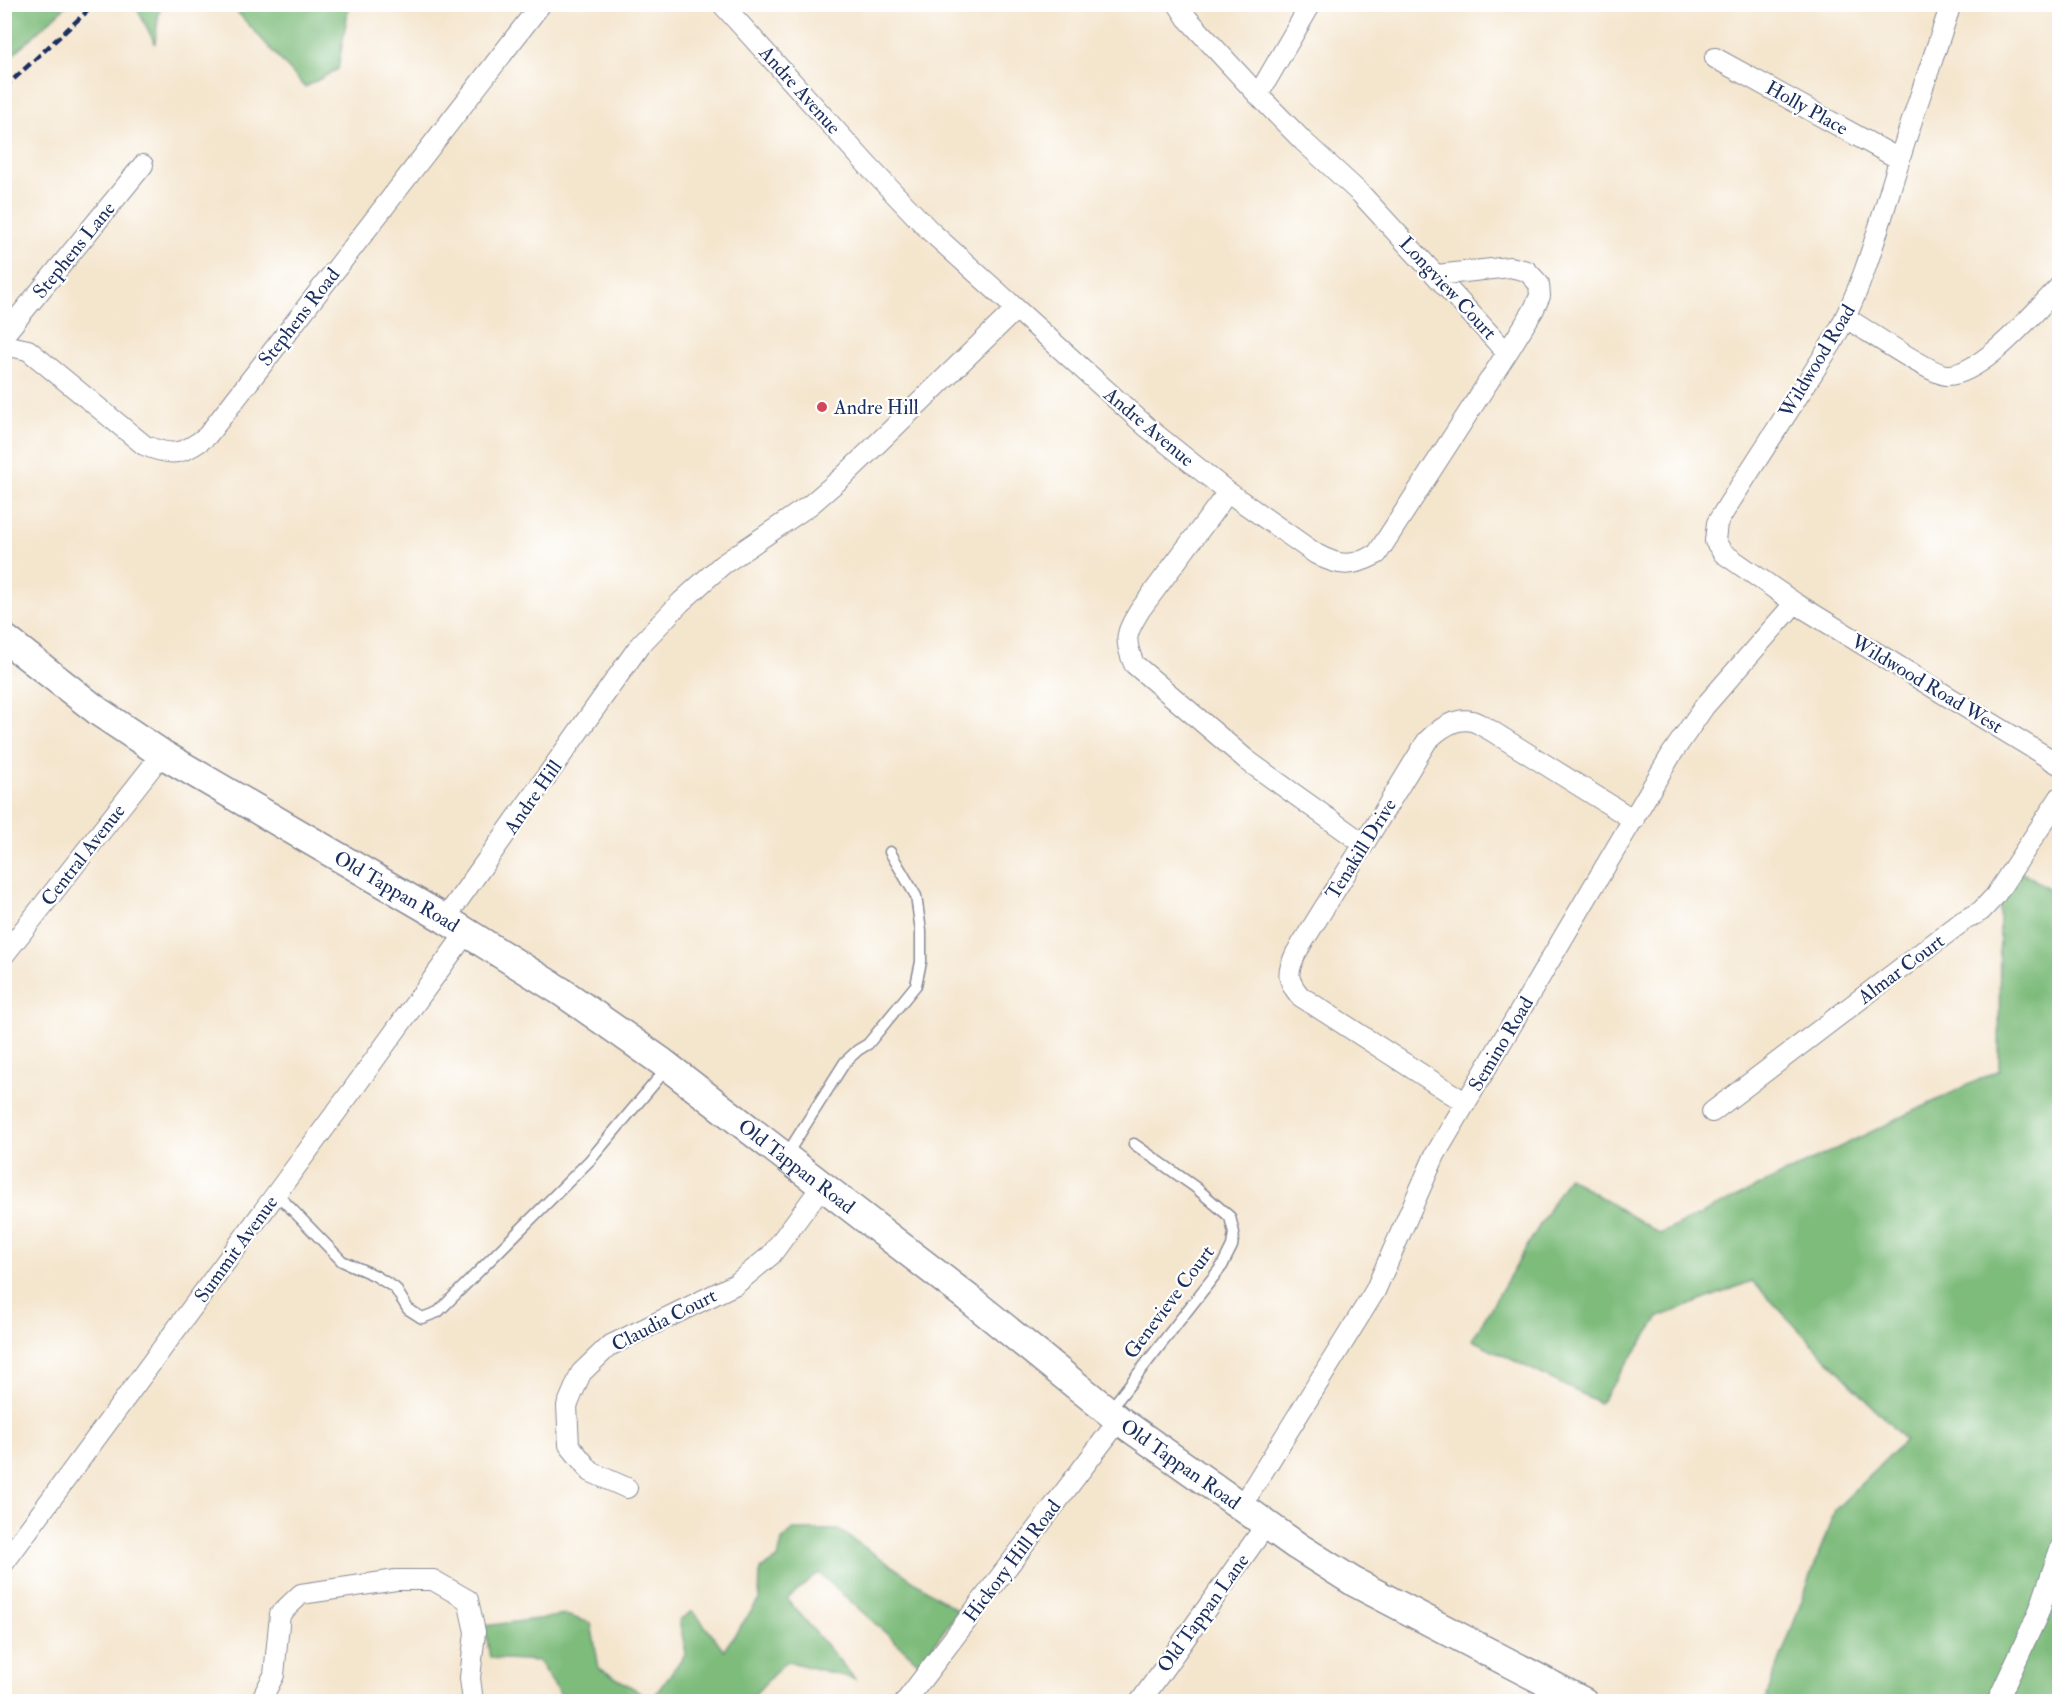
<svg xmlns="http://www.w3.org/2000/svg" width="2064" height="1706" viewBox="0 0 2064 1706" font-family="'IM FELL Double Pica',serif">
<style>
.forest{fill:#7ebc7b;stroke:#4c766c;stroke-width:1.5}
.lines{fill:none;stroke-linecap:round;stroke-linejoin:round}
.service-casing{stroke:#888a96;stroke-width:13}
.minor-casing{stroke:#888a96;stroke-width:22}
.secondary-casing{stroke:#888a96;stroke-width:31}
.service{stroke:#fff;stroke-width:10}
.minor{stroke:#fff;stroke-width:20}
.secondary{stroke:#fff;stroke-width:28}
.rail{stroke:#1b2f5e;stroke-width:4.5;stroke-dasharray:9 4.5;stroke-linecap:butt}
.poi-dot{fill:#d1495b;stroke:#fff;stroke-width:2}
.labels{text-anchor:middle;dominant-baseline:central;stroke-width:4.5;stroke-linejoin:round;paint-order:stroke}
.street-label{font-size:20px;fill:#1b2f5e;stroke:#fff}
.poi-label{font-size:20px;fill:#1b2f5e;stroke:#fff;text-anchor:start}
</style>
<rect width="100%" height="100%" fill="#fff"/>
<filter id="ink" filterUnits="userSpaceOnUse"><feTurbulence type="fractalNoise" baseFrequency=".0167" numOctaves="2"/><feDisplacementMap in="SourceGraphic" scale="12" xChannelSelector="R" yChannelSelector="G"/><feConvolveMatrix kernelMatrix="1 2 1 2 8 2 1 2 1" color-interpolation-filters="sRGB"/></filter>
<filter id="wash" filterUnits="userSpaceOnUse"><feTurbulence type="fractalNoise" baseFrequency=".008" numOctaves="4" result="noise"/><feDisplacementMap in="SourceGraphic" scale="24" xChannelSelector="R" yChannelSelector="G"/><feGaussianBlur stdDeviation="1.35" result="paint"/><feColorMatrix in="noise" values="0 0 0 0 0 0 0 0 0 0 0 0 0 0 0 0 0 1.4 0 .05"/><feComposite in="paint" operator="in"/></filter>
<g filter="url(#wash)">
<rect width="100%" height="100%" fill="#f4e5cd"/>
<path class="forest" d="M17,4L67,5L5,62V17Z
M135,5H166L159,11L155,43Z
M231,5H349L338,69L305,87Z
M2016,868L2059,895V1701H1765L1835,1510L1905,1440L1752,1281L1659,1317L1600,1403L1472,1340L1568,1177L1660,1234L1999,1070L2000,890Z
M793,1530H839L958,1611L920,1664L819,1573L787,1599L855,1679L786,1661L755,1694L754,1701H565L538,1661L490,1658L485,1626L566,1615L591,1623L599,1668L652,1699L686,1653L679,1620L693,1611L724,1650L759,1600L760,1569L778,1559L782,1541Z"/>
</g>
<g filter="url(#ink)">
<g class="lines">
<defs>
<path id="service" d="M785,1157L845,1062L858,1050L868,1044L916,985L921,962V931L916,896L890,852
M277,1194L342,1261L374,1275L395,1288L408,1309L422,1318L438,1312L590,1160L668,1067
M1109,1411L1222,1266L1232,1246L1234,1233L1230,1217L1195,1187L1134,1144"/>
<path id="minor" d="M722,4L869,167L930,231L1148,428L1228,492L1316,554C1340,567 1352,567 1377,554L1507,353L1533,311L1540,296L1539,284L1527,271L1510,267L1437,275
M1178,4L1187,18L1258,95L1303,141L1361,194L1507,353
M1951,4C1934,56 1916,106 1900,158C1880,221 1865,285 1832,343L1728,505L1717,523L1715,541L1723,553L1795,603L2060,765
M1715,58L1899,159
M1258,95L1311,4
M1846,318C1865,329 1929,373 1946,375C1981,377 2036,310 2060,286
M4,335L143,165
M4,349L9,346L28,350L144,445C172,457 183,455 207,436L541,4
M1228,492L1140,610C1126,633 1123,638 1134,664L1248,761L1364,844
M445,919L640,645L681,602L722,565L810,505L846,474L1016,309
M4,955L162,754
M1466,1103L1300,996C1286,979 1287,972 1296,953L1364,844L1427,741C1438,730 1454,717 1472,721C1477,722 1484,727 1490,730L1634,820
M1712,1112L1963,921L1981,911L1995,896L2060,797
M627,1488L591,1472L569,1445L567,1406L581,1373L609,1346L736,1284L771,1255L822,1186
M1241,1507L1375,1291L1435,1155L1671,755L1704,707L1795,603
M4,1563L354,1088L466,933
M257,1702L261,1700L274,1675L280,1614L301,1594L396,1580H433L468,1600L475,1632L470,1678L473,1702
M905,1702L1119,1420
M1140,1702L1266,1525
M1997,1702L2038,1614L2060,1549"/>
<g id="secondary">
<path id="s1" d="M4,638L99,712L162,754L445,919L562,992L662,1062L968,1298L1119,1420L1297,1546L1354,1582L1584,1702"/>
</g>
</defs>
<use href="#service" class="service-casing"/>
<use href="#minor" class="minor-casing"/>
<use href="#secondary" class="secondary-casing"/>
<use href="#service" class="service"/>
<use href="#minor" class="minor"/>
<use href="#secondary" class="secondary"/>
<path class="rail" d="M4,88L95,4"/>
</g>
</g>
<circle class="poi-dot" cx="822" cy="407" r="6"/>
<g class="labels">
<g class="street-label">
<text transform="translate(800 90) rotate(48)">Andre Avenue</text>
<text transform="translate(1807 108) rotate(29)">Holly Place</text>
<text transform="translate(74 250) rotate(-51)">Stephens Lane</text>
<text transform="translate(1448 288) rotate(47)">Longview Court</text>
<text transform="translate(299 317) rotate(-52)">Stephens Road</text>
<text transform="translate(1817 361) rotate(-59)">Wildwood Road</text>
<text transform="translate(1149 427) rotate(40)">Andre Avenue</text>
<text transform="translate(1927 684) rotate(31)">Wildwood Road West</text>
<text transform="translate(533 797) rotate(-55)">Andre Hill</text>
<text transform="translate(1361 849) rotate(-58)">Tenakill Drive</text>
<text transform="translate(83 855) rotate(-52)">Central Avenue</text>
<text stroke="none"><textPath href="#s1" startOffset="468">Old Tappan Road</textPath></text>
<text transform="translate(1901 969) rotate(-37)">Almar Court</text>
<text transform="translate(1501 1044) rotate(-59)">Semino Road</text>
<text stroke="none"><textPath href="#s1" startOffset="954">Old Tappan Road</textPath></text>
<text transform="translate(236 1249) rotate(-54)">Summit Avenue</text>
<text transform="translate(1169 1302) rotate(-53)">Genevieve Court</text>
<text transform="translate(664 1320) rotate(-27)">Claudia Court</text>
<text stroke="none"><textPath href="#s1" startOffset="1440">Old Tappan Road</textPath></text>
<text transform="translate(1012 1561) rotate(-53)">Hickory Hill Road</text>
<text transform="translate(1203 1613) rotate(-54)">Old Tappan Lane</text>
</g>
<g class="poi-label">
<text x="834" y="407">Andre Hill</text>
</g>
</g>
<rect width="2064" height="1706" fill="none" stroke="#fff" stroke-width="24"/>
</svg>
